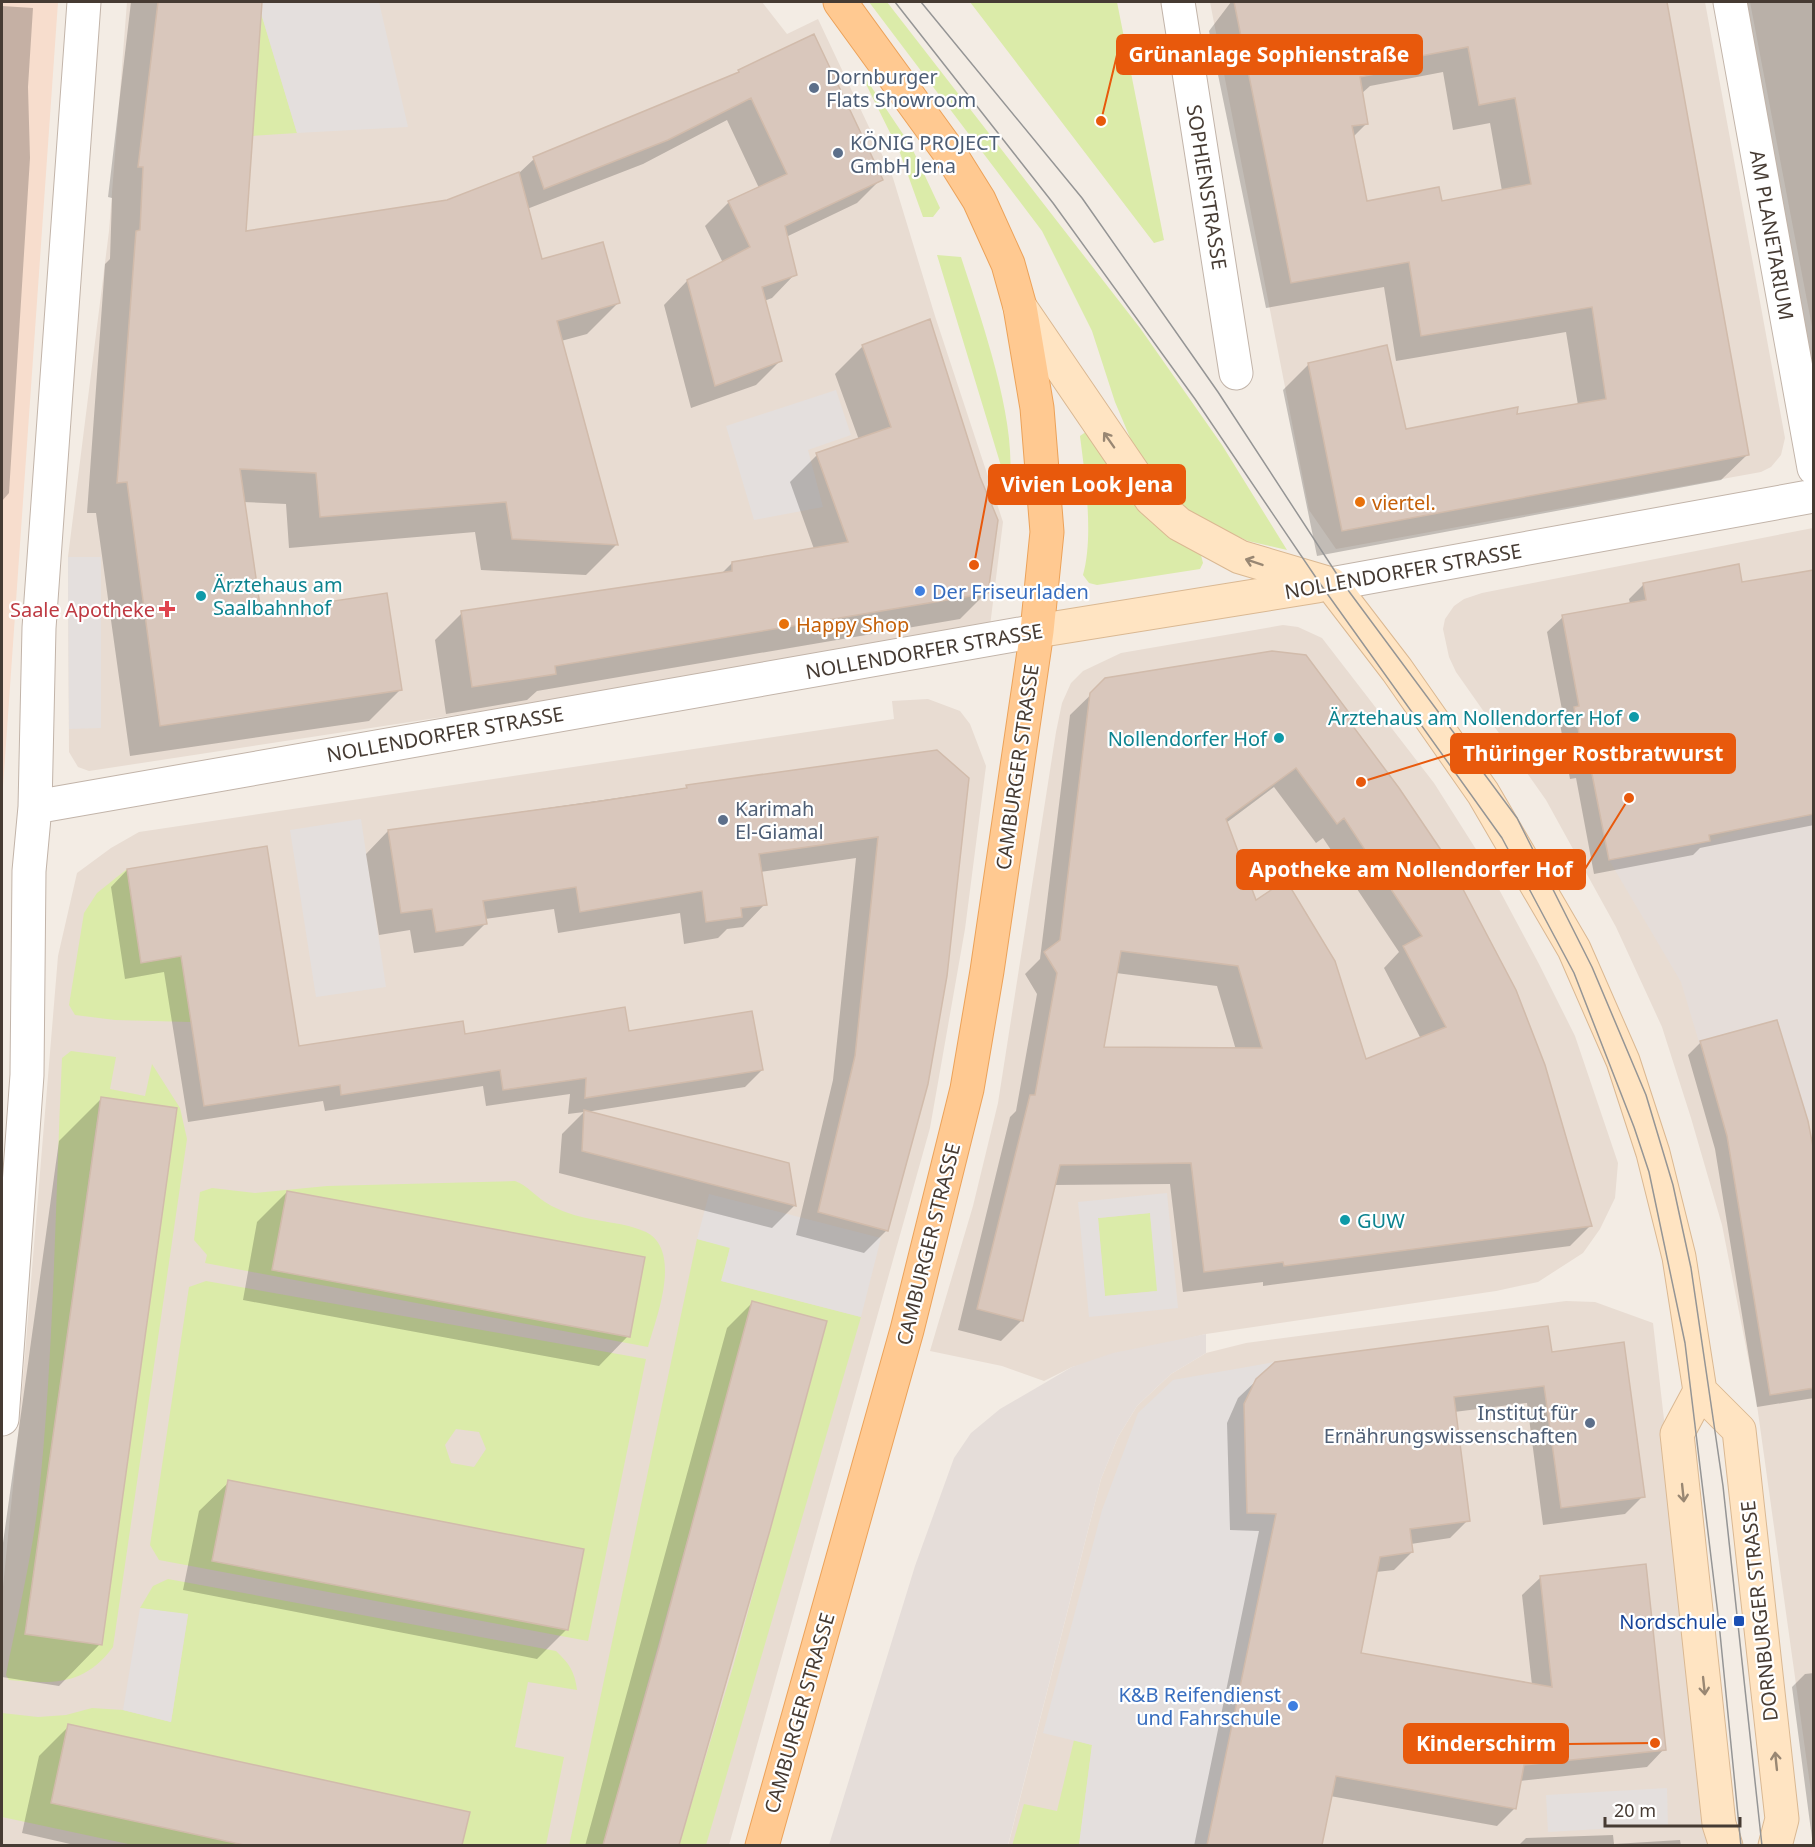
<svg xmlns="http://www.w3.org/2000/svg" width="1815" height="1847" viewBox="0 0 1815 1847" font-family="'Noto Sans',sans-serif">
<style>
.residential{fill:#e8dcd2}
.commercial{fill:#f7ddcd}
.industrial{fill:#e5ddd9}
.green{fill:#dbeba9;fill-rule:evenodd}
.parking{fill:#e4dfdd;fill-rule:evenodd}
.shadow{fill:#0003;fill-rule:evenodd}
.building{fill:#d9c7bc;stroke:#d1bbab;stroke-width:1.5;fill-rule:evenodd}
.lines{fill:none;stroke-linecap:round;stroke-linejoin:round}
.street-casing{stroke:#c2b4a9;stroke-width:35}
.secondary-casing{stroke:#dab892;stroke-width:35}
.primary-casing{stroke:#eca259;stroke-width:35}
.street{stroke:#fff;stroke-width:33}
.secondary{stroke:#ffe4c2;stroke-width:33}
.primary{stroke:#ffc991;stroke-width:33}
.tram{stroke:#959595;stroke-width:1.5}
.oneway{stroke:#998773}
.service-dot{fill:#5c6f8a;stroke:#fff;stroke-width:2}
.food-dot{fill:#e8710a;stroke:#fff;stroke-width:2}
.shop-dot{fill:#3f7fe0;stroke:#fff;stroke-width:2}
.culture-dot{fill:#0f9aa8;stroke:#fff;stroke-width:2}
.health-dot{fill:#e0444e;stroke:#fff;stroke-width:2}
.transit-dot{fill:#1a4fb4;stroke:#fff;stroke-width:2}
.labels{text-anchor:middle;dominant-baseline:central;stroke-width:4.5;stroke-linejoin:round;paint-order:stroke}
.service-label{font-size:20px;fill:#4e5e75;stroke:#fff;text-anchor:start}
.street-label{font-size:20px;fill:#463b33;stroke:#fff}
.food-label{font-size:20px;fill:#c56008;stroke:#fff;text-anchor:start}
.culture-label{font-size:20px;fill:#0d838f;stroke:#fff;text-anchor:start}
.shop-label{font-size:20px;fill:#366cbe;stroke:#fff;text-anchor:start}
.health-label{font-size:20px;fill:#be3a42;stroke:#fff;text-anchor:end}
.transit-label{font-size:20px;fill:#164399;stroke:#fff;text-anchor:end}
.leader{fill:none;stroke:#e8590c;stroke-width:2}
.callout-dot{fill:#e8590c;stroke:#fff;stroke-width:2}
.callout{fill:#e8590c;stroke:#e8590c;stroke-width:2}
.callout-label{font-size:21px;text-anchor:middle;font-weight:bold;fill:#fff}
</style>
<rect width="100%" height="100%" fill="#f3ece4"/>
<path class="residential" d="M127,2H762L787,34L818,19L893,178L935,316L1003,522L990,626L961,638L89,771L78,767L69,752L68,557L109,231Z
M1210,2H1705L1785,438L1781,455L1771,467L1761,472L1336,549L1309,510Z
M1750,2H1813V332Z
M1813,528V1806L1756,1398L1722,1225L1691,1118L1662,1027L1616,927L1546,800L1456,672L1449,657L1443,629L1445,619L1454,606L1464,599L1482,593Z
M1283,625L1298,627L1322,638L1434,783L1486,865L1539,964L1575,1036L1618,1163L1615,1198L1600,1229L1583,1253L1538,1282L1496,1291L1206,1334L1072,1367L1044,1381L1002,1366L930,1351L973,1206L998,1103L1056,732L1062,703L1071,683L1083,671L1121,653Z
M928,699L960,711L970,724L986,766L965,929L930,1128L729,1845L2,1846V1597L19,1426L58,956L77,873L111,848L139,832L894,719L892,701Z
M1566,1301L1595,1302L1653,1323L1707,1797L1709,1845L1008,1846L1101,1479L1118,1437L1137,1406L1171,1374L1206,1353L1246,1343Z"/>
<path class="commercial" d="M2,2H58L2,801Z"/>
<path class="industrial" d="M1813,814V1120L1727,1136L1681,982L1609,860L1710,841L1749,827Z
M1206,1334V1353L1171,1374L1137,1406L1118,1437L1101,1479L1008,1845H829L915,1566L954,1458L971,1433L1000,1409L1072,1367L1113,1353Z"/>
<path class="green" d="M869,2H887L1140,328L1222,445L1287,550L1248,541L1212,525L1184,509L1158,483L1134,447L1115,402L1092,331L1042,231Z
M970,2H1117L1164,240L1154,243Z
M261,13L297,133L252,136Z
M866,79L911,146L940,208L933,217H923L900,153L864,80Z
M937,255L961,257C980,316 1021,429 1008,489Z
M1090,429C1122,490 1140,519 1201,555L1203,563L1200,569L1097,585L1089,583L1083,575C1094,536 1085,476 1080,436Z
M127,869L141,962L181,956L191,1022L115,1020L75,1015L69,1005L84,913L97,893Z
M71,1051L116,1057L110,1089L145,1096L152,1064L180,1108L187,1139L113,1647C84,1686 53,1684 9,1680L6,1675C17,1618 31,1562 38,1504C54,1357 55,1206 62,1058ZM100,1098L177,1108L101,1645L25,1633Z
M515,1181C528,1186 533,1194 545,1202C552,1207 565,1212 574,1215C597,1222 624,1222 646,1232C683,1251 656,1318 648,1347L205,1263L207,1255L194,1240L200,1192L212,1188L255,1193L327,1186ZM287,1191L644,1257L572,1326L272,1270Z
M1150,1213L1158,1291L1105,1296L1098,1218Z
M697,1239L730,1247L722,1281L861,1317L706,1845H679L733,1667L827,1322L753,1301L603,1845L569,1846Z
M206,1281L646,1359L588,1641L159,1560L150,1545L189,1287ZM456,1429L479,1432L486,1449L474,1467L451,1463L445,1445Z
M168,1579L556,1651C569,1663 575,1672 577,1690L528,1682L515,1747L564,1757L546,1845H462L469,1812L69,1724L51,1803L244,1845H133L2,1817V1713L38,1717L66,1715L92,1708L123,1710L171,1722L188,1615L140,1608L153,1586Z
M1074,1740L1092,1745L1079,1845L1012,1846L1024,1804L1057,1811Z"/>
<path class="parking" d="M262,2H379L408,127L297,133L261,13Z
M836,390L851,435L808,450L823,507L754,520L726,426Z
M68,557H101V728L69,729Z
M361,819L386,987L316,997L290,830Z
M1167,1193L1178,1308L1089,1317L1078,1202ZM1150,1213L1157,1291L1105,1296L1098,1218Z
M709,1194L881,1238L861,1317L721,1281L730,1248L697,1239Z
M1275,1362L1256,1379L1244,1404L1247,1513L1276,1514L1207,1845H1079L1092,1745L1043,1733L1102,1510L1138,1413L1173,1380Z
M140,1608L188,1614L171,1722L123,1710Z
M1667,1788L1668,1825L1548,1832L1546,1795Z"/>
<path class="shadow" d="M131,2H260L244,233L447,201L518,174L534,159L734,76L739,71L881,179L857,203L786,237L795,274L772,298L764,301L780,361L756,385L691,408L664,305L687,281L723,263L705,226L729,202L759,188L727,120L643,164L527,209L541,260L618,303L587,334L561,341L617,544L586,575L481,570L475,532L289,548L286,504L243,502L259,614L400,690L369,721L130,756L96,513H87L105,264L110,259L112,198L108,197Z
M1231,2H1665L1747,455L1721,480L1317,556L1283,390L1309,364L1405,431L1578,405L1566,332L1396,361L1384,287L1266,308L1209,31ZM1443,72L1453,130L1490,123L1502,191L1440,203H1365L1353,137L1367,123L1361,94L1370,86Z
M1743,2H1814V373Z
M2,6L33,8L28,87L30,158L9,493L2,501Z
M929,321L987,592L960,619L537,691L527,700L446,714L435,640L462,613L721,574L732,563L814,549L790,482L817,455L859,440L835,374L862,347Z
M1814,570V825L1700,848L1693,855L1594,874L1576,778L1570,779L1560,724L1564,720L1547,632L1563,617L1630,604L1629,599L1644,584H1741Z
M1106,680L1350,726L1591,1225L1570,1246L1263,1286V1282L1183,1292L1170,1184L1054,1185L1022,1320L1001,1341L958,1330L1010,1117L1016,1111L1037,994L1025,974L1040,959L1070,715ZM1274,787L1316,843L1323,838L1399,952L1384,968L1421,1039L1365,1061L1255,902L1226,823ZM1116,973L1217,986L1236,1050L1102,1049Z
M936,752L887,1230L864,1253L796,1235L833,1080L856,858L760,872L765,904L743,927L727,929L718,938L684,944L680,913L558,933L554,909L485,919V924L463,946L414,953L410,930L379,935L366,854L388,831Z
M127,870L297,1048L464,1036L628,1033L762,1070L745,1087L586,1112L795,1205L772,1228L559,1173L562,1134L584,1112L568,1114L570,1094L486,1106L483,1086L325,1111L323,1101L188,1122L164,972L125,979L111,887Z
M1701,1042L1814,1161V1398L1757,1407L1715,1149L1688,1055Z
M101,1099L100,1644L59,1686L2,1677V1550L59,1141Z
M287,1192L628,1336L599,1366L243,1300L257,1222Z
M753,1302L826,1322L726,1683L677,1846H585L727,1328Z
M1550,1353L1643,1496L1625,1514L1543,1525L1527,1403L1454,1412L1468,1520L1450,1538L1411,1544L1412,1552L1394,1570L1376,1572L1359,1654L1532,1685L1522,1595L1540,1578L1664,1749L1647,1767L1520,1781L1515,1808L1497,1826L1330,1796L1320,1846H1194L1259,1531L1230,1530L1227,1423L1238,1398L1257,1380Z
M229,1482L567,1629L537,1659L183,1590L199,1511Z
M1814,1673V1846H1813L1792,1687L1805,1674Z
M69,1726L468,1813L461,1846H79L22,1833L39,1756Z
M1613,1835L1614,1844L1680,1840L1681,1846H1518L1526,1838Z"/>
<path class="building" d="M158,2H262L246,231L447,200L519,172L542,259L603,242L620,303L557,321L618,545L512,539L506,502L320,517L316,473L240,469L261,612L387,593L402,690L160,726L127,482L117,483L136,231L140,230L143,167H138Z
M1234,2H1667L1749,455L1342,531L1308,363L1387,345L1406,429L1518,407L1517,414L1606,399L1592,307L1421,336L1409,262L1291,283ZM1468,47L1479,105L1515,98L1531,184L1442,201L1439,187L1367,201L1352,126L1368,124L1360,77L1385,72L1384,63Z
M814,34L883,180L785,226L797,275L762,287L782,361L715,386L687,280L750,247L728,201L787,174L751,98L668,140L544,189L533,157L739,72L738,70Z
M930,319L980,477L998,520L988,593L555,666L556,674L472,687L461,611L732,571V562L848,542L816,453L891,427L862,345Z
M1739,564L1742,582L1814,570V814L1709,835L1710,841L1609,860L1590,764L1585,765L1574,707L1579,706L1562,615L1646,600L1643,583Z
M1272,651L1306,655L1356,722L1352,725L1399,788L1447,859L1516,990L1545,1065L1592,1226L1284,1266L1283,1262L1204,1272L1191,1163L1060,1165L1023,1321L977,1309L1030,1095H1035L1057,973L1044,952L1060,940L1090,693L1105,678ZM1296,768L1337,824L1344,818L1422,936L1403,946L1446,1027L1366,1059L1335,961L1286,880L1256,900L1226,819ZM1121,951L1238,966L1262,1048L1104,1047Z
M937,750L969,778L947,976L928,1084L888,1231L818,1212L855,1056L878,837L759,854L767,905L741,908L742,917L706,922L702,891L580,912L576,887L483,901L487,924L462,928L436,932L432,909L401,913L388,830L595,802L687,788L686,785Z
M267,846L299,1046L463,1021L465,1034L625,1007L629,1031L752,1011L763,1070L585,1098L586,1078L503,1090L500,1070L341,1095L340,1085L204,1106L181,956L141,963L127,869Z
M1777,1020L1808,1121L1814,1152V1388L1770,1395L1727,1136L1700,1041Z
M101,1097L177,1108L102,1645L25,1634Z
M584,1110L789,1163L796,1206L582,1151Z
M287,1191L645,1257L630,1337L272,1270Z
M752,1301L827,1321L770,1530L679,1845H603L659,1647Z
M1548,1326L1552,1352L1624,1342L1645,1497L1561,1508L1544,1386L1454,1397L1470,1521L1410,1529L1413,1552L1380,1557L1361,1653L1552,1687L1540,1576L1646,1564L1666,1750L1524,1765L1516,1809L1336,1776L1322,1845H1207L1276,1514L1247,1513L1244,1404L1256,1379L1275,1362Z
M228,1480L584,1549L568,1630L212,1561Z
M68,1724L470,1812L462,1845H244L51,1803Z"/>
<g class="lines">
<defs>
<path id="street" d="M1178,2L1236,373
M1730,2L1814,468
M1331,584L1814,496
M35,807L1037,631
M2,1419L27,1075L29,871L35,807L39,628L84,2"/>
<path id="secondary" d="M1020,307L1151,499L1179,524L1240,557L1331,584
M1331,584L1397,670L1483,793L1574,949L1623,1061L1653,1153L1679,1257L1700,1391L1677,1434L1719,1824L1726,1846
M1037,631L1317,586
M1700,1391L1739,1430L1782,1819L1775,1846"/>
<path id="primary" d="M762,1846L907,1330L967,1089L987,971L1037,631L1047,532L1037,408L1020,307L1008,264L979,200L949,152L840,2"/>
</defs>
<use href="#street" class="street-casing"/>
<use href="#secondary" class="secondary-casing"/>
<use href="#primary" class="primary-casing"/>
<use href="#street" class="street"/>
<use href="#secondary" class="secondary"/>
<use href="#primary" class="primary"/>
<path class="tram" d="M895,2L1053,203L1195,399L1321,585L1502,838L1574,973L1634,1127L1649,1172L1685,1343L1719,1623L1741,1846
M921,2L1082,198L1218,392L1342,582L1517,818L1592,967L1646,1095L1673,1185L1691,1268L1723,1486L1762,1846"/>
</g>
<defs><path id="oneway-shaft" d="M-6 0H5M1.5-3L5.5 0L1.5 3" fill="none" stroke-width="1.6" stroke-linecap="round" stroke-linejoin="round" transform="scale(1.5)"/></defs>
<g class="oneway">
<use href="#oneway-shaft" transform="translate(1109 440) rotate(-125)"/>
<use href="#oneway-shaft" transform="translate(1254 562) rotate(-161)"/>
<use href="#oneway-shaft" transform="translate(1683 1493) rotate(84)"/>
<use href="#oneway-shaft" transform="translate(1704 1686) rotate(84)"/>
<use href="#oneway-shaft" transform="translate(1776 1761) rotate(-96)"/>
</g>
<g class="service-dot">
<circle cx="814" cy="88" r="6"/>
<circle cx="838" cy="153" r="6"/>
<circle cx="723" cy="820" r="6"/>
<circle cx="1590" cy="1423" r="6"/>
</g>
<g class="food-dot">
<circle cx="1360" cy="502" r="6"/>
<circle cx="784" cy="624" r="6"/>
</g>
<g class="shop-dot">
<circle cx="920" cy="591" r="6"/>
<circle cx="1293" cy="1706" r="6"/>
</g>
<g class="culture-dot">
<circle cx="201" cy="596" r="6"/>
<circle cx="1634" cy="717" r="6"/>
<circle cx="1279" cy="738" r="6"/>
<circle cx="1345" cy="1220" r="6"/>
</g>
<path class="health-dot" d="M164 600h6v6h6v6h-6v6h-6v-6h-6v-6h6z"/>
<rect class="transit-dot" x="1733" y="1615" width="12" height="12" rx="3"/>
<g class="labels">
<g class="service-label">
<text x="826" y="76">Dornburger<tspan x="826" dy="23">Flats Showroom</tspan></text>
<text x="850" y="142">KÖNIG PROJECT<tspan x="850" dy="23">GmbH Jena</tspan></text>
<text x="735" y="808">Karimah<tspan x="735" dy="23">El-Giamal</tspan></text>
<text x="1578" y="1412" text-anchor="end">Institut für<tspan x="1578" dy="23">Ernährungswissenschaften</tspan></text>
</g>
<g class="street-label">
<text transform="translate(1207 187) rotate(81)">SOPHIENSTRASSE</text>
<text transform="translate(1772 235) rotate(80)">AM PLANETARIUM</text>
<text transform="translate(1403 571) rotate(-10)">NOLLENDORFER STRASSE</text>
<text transform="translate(924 651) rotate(-10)">NOLLENDORFER STRASSE</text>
<text transform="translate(445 734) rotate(-10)">NOLLENDORFER STRASSE</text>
<text transform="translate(1017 767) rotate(-82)">CAMBURGER STRASSE</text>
<text transform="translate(928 1244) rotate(-76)">CAMBURGER STRASSE</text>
<text transform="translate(1759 1611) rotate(-96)">DORNBURGER STRASSE</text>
<text transform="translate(799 1713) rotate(-74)">CAMBURGER STRASSE</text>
</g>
<g class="food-label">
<text x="1372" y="502">viertel.</text>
<text x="796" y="624">Happy Shop</text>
</g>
<g class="culture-label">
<text x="213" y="584">Ärztehaus am<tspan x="213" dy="23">Saalbahnhof</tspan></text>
<text x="1622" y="717" text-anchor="end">Ärztehaus am Nollendorfer Hof</text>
<text x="1267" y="738" text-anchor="end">Nollendorfer Hof</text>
<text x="1357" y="1220">GUW</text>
</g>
<g class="shop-label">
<text x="932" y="591">Der Friseurladen</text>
<text x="1281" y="1694" text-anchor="end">K&amp;B Reifendienst<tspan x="1281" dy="23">und Fahrschule</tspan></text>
</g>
<g class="health-label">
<text x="155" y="609">Saale Apotheke</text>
</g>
<g class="transit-label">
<text x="1727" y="1621">Nordschule</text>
</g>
</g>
<path class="leader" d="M1101 121L1117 55M974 565L989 485M1361 782L1451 754M1629 798L1585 869M1655 1743L1568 1744"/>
<g class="callout-dot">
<circle cx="1101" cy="121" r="6"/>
<circle cx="974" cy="565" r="6"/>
<circle cx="1361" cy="782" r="6"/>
<circle cx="1629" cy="798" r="6"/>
<circle cx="1655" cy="1743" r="6"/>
</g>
<g class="callout">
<rect x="1117" y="35" width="305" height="39" rx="6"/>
<rect x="989" y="465" width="196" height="39" rx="6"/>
<rect x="1451" y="734" width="284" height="39" rx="6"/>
<rect x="1237" y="850" width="348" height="39" rx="6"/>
<rect x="1404" y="1724" width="164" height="39" rx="6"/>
</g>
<g class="callout-label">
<text x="1269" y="62">Grünanlage Sophienstraße</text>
<text x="1087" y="492">Vivien Look Jena</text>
<text x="1593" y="761">Thüringer Rostbratwurst</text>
<text x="1411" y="877">Apotheke am Nollendorfer Hof</text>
<text x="1486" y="1751">Kinderschirm</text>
</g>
<rect width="1815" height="1847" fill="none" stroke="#463b33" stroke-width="6"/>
<path d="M1605 1817v9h135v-9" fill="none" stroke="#463b33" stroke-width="3"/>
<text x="1614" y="1817" font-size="18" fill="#463b33" stroke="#ffffff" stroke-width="4.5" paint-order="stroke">20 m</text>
</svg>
